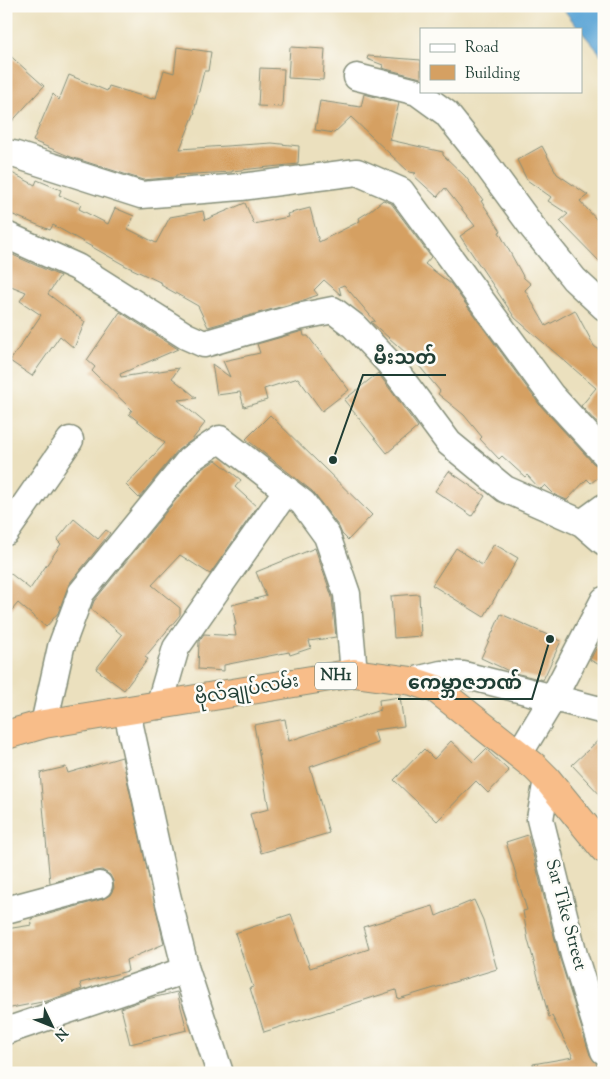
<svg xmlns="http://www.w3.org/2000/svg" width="610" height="1079" viewBox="0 0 610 1079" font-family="'Sorts Mill Goudy','Noto Sans Myanmar',serif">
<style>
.water{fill:#60a7d7;stroke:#407286}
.building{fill:#d5a062}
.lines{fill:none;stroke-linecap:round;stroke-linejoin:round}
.street-casing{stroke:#858e79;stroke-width:29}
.highway-casing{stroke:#858e79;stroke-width:30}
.street{stroke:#fff;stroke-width:26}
.highway{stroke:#f8bd89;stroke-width:28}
.labels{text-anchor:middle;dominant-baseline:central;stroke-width:5;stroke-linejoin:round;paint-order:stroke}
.shield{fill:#fdfcf7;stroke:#62766e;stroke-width:1}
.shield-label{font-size:16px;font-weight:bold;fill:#1f3d34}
.street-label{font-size:18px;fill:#1f3d34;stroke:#fdfcf7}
.leader{fill:none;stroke:#1f3d34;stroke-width:2}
.callout-dot{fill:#1f3d34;stroke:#fdfcf7;stroke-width:2}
.callout-label{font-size:19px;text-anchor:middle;font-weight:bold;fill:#1f3d34;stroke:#fdfcf7;stroke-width:5;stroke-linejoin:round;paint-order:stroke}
</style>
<rect width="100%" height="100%" fill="#fdfcf7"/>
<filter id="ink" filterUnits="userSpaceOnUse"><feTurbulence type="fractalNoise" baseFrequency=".02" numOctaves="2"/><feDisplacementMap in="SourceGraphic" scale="10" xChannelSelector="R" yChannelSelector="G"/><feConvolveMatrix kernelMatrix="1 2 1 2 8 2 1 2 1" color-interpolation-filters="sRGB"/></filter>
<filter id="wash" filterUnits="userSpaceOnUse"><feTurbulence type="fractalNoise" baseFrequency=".0096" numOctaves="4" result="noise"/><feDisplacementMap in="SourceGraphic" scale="20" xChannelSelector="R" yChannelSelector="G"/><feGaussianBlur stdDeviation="1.12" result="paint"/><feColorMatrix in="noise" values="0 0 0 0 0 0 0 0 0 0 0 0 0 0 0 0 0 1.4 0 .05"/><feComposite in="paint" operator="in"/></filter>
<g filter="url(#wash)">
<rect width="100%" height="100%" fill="#ebe0be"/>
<path class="water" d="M561,6H604V58L581,31V29H579Z"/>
<g id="blocks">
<path class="building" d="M177,47L211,52L208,71H204L194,112H195L180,149L272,143L299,146L298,164L232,171V172L176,175L175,177L143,180L71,157L33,141L53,94L59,100L69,75L107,91L109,86L152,99V97L156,98L164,70L174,73Z
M290,47L325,49L323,80L288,78Z
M6,52L44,86L6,128Z
M368,56L421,60V78L382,68L383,65L367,59Z
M260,68L284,69L282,107L258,106Z
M364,94L399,103L390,140L443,152V155L465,176L483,200L481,201L501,231L499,232L524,278L531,284L525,290L546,326L575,310L594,346L604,354V425L601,427L581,406L596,388L515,318L460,236L475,226L445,188L437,197L413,175L416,173L409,172L351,117L334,133L315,130L320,101L361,107Z
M542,146L557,174L588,195L580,201L604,228V266L560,221L568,214L548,201L551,197L527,180L517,160Z
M6,170L35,185L37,180L61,190L59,195L81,204L79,209L108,224L115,208L134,216L128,229L156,243L170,217L203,211L205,220L245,203L254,224L288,217L287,214L310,208L319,242L360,221L359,218L370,211L383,200L391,203L431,257L425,264L451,284L539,404L593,463L599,467L604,468V473L591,483L587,479L567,500L555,495L545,485L541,489L539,488L527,475L525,477L502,456L499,459L480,439L482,437L464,415L438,394L440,391L415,361L371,322L375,321L344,285L339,287L341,295L324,280L314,290L318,295L298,302L208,327L198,306L161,285L162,283L126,266L53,225L50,230L6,212Z
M6,252L60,276L48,294L85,322L74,348L60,336L32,376L10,361L41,315L20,301L26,292L6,284Z
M120,312L178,349L120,374L121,377L179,368L172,378L197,398L178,400L205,423L192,440L178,450L139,498L126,485L165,443L129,414L132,410L92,371L95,367L87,360Z
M303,331L304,336H308L349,390L322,411L298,378L264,389L267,400L244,407L240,392L217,395L212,364L230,377L223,361L260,353L257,344Z
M378,373L418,427L387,453L344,400Z
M270,415L372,515L348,540L342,534L339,527L312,491L246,439Z
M216,460L241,480L235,487L257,507L210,574L180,555L152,585L180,608V615L145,657L148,659L124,690L96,669L122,635L91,609L94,601L200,470Z
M449,471L485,496L472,516L435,491Z
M74,519L98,539L106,530L110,533L69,584L58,613L46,627L18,603L6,617V570L30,589L61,544L57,540Z
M494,544L518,558L484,617L432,585L456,548L482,565Z
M315,548L332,597L336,637L309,641L311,648L290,655L289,652L224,665V671L198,669L199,641L204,634L236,636L234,626L236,625L232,605L266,596L256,572Z
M419,594L421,636L394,638L391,596Z
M501,614L561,641L543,680L511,672L481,658Z
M604,633V667L590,660Z
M400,697L404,726L374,730L378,743L310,767L329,833L261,853L250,814L269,809L254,725L285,719L289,741L380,710L379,700Z
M604,735V799L572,765Z
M451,741L473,762L486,749L509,771L488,793L476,781L437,821L394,780L424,749L434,759Z
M122,757L164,944L126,960L128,971L80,983L82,989L47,1001L6,1009V929L32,925L31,919L103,899L110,895L114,888L113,881L110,875L102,870L95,871L50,883L40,773L66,767L68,773Z
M528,835L560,959L590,1055L596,1063L598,1073H534L533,1064L573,1057L552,1016L549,1017L528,940L523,911L527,910L506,842Z
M474,900L483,920L497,969L398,999L396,990L264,1032L250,988L253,987L235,933L291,914L310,968L369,949L363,927L433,906L436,916Z
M177,992L187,1030L130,1044L121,1008L147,999Z"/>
</g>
</g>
<g filter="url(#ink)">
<use href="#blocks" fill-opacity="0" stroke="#858e79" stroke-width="1"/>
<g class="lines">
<defs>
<path id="street" d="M357,77L417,92L446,113L481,157L533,228L574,279L604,307
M6,153L13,154L141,195L241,187L357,172L401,191L551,395L604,453
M6,235L77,267L186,336L204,344L298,317L333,310L354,326L391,365L449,443L505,489L582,523L604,542
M582,523L604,507
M6,532L70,440
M412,681L441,674L464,675L604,711
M159,706L176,648L287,490
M127,712L167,895L186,970L220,1073
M44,724L61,647L81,593L190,459L220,439L303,503L327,536L347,594L354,673
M519,754L553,698L604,600
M547,779L540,819L574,955L604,1051
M6,910L99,885
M6,1031L186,970"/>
<path id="highway" d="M6,735L44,724L354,673L412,681L436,689L535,767L547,779L604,849"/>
</defs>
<use href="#street" class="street-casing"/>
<use href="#highway" class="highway-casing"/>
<use href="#street" class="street"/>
<use href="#highway" class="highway"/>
</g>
</g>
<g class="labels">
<rect class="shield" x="315" y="662.5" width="42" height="27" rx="4"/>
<g class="shield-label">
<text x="336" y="676">NH1</text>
</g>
<g class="street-label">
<text transform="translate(247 691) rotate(-10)">ဗိုလ်ချုပ်လမ်း</text>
<text transform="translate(565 915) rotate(75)">Sar Tike Street</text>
</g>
</g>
<path class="leader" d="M333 460L363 375H446M550 639L532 699H398"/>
<g class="callout-dot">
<circle cx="333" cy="460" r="5"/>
<circle cx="550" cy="639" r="5"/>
</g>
<g class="callout-label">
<text x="405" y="364">မီးသတ်</text>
<text x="465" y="689">ကေမ္ဘာဇဘဏ်</text>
</g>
<rect width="610" height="1079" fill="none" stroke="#fdfcf7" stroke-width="25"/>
<rect x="420" y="28" width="162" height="65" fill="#fdfcf7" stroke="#a4b0a9"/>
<rect x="430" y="44" width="25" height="8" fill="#ffffff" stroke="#a4b0a9"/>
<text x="465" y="52" font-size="15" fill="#1f3d34">Road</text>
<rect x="430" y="65" width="25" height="15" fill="#d5a062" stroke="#a4b0a9"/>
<text x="465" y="78" font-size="15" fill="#1f3d34">Building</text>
<g transform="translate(52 1026) rotate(133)" stroke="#fdfcf7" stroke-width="4" paint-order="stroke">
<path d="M0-4L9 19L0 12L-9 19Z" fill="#1f3d34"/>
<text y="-8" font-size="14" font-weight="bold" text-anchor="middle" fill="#1f3d34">N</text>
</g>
</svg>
